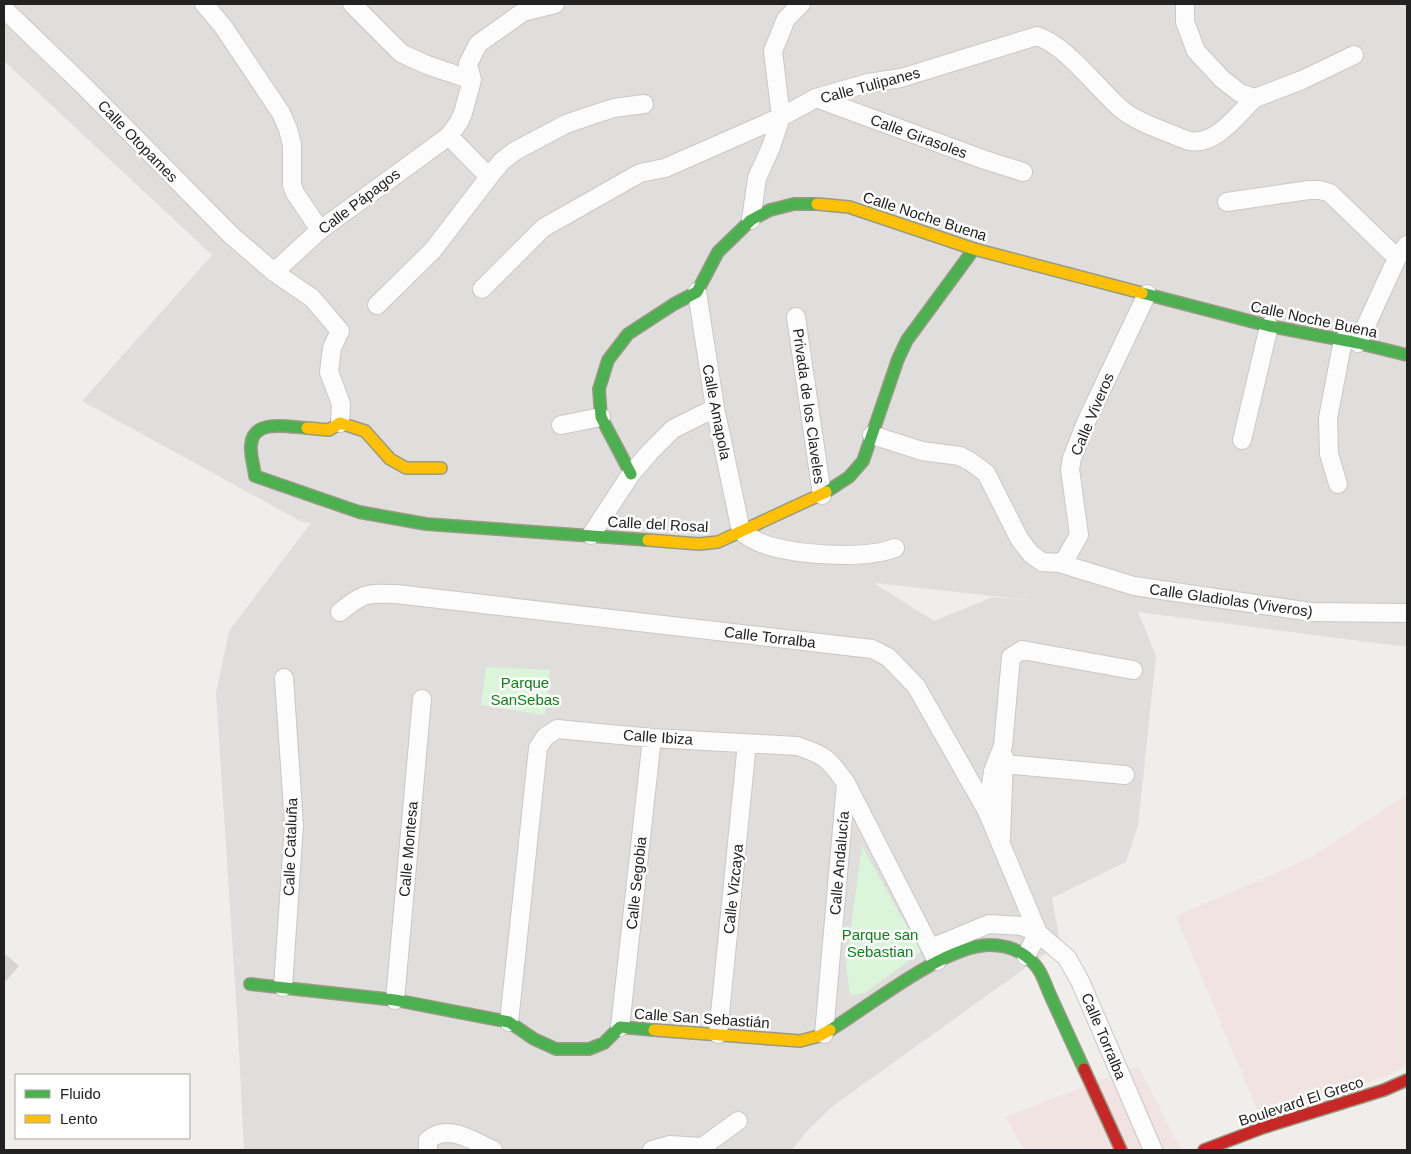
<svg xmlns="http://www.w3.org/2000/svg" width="1411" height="1154" viewBox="0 0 1411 1154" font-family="Helvetica,sans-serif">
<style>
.residential{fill:#dfdedc;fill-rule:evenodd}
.commercial{fill:#f1e3e1}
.park{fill:#daf5da}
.building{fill:#d7d4d2}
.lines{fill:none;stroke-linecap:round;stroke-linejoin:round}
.street-casing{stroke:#c9c8c7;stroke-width:20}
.fast-casing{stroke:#999a82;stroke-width:14}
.slow-casing{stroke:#999a82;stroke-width:14}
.jam-casing{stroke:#999a82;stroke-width:14}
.street{stroke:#fdfcfc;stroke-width:18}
.fast{stroke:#4caf50;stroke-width:11}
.slow{stroke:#ffc107;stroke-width:11}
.jam{stroke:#c62828;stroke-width:11}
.labels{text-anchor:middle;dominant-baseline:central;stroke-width:5;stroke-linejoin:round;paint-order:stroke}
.street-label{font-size:15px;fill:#222;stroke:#fff}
.park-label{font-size:15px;fill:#0c8416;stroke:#fff}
</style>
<rect width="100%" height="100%" fill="#f0eeeb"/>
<path class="residential" d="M4,4H1407V647L1138,612L1156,656L1138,825L1126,862L1052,898L1060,943L833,1106L807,1131L792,1150H244L238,1030L216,693L229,631L311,523L302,522L82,401L212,255L4,61ZM875,584L876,583L1038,601L993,597L934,621Z"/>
<path class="commercial" d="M1407,794V1065L1389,1075L1261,1119L1176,916L1310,858Z
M1138,1066L1182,1150H1024L1005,1117Z"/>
<path class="park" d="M486,667L550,670L545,715L481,705Z
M862,846L921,952L865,993L850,995L846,964Z"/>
<path class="building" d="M4,953L19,966L4,983Z"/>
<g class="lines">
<defs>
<path id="street" d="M204,4L222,25L281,113L288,129L292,145V185L295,193L320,230
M352,4L401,53L427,65L472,80
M1185,4V22L1196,51L1222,79L1240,93L1255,98L1302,80L1354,55
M4,9L84,86L231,235L274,272L312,298L340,331L332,348L329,372L341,404L340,423
M816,98L985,160L1023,172
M449,136L489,177
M1227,202L1309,190H1320L1330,193L1397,258
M751,220L757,178L771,147L781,117L773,51L786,19L801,4
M274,272L320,230L449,136L459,122L463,113L472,80L468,64L478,44L523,12L555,4
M482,289L543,228L640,173L665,168L781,117L816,98L868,83L901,78L1037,36C1067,46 1096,87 1120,108C1135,122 1170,133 1189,141C1216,146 1237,115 1255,98
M697,292L715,408L741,531C747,536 754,540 761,543C793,555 863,560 895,548
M377,305L433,250L489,177L502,161L515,151L566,124L592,115L614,108L644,104
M796,317L822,495
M1358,343L1397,258L1407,245
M561,425L601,417
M872,435L922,451L960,456L971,462L986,473L1020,540L1031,554L1042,562L1059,563L1134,586L1311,612L1407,613
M1242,440L1269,326
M1338,484L1329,454L1328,418L1343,340
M591,535L631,474L650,452L673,429L715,408
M1059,563L1066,558L1079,535L1070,469L1072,458L1087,420L1147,294
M340,612C363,593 366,593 396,594L872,649L888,657L916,686L987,811L1038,933L1026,956
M1004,764L1125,775
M987,811L993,771L1003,746L1011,657L1022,650L1133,670
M1001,838L1004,757
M931,948L989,924L1022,926L1038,933L1067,958L1080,981L1153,1150
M283,987L294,825L284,678
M395,1000L422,699
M509,1022L538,748L545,737L557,729L652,738L797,746C825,755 829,759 846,783L937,961
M620,1027L652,738
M718,1034L747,743
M824,1034L846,783
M428,1150V1140C448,1123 473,1141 493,1150
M652,1150L670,1145L701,1147
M698,1150L738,1121"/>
<path id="fast" d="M1142,293L1269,326L1358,343L1407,355
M307,428C289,427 253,418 251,445C250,455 254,466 255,476L359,512L426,524L648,540
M631,474L601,417L599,389L608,360L628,334L674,304L697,292L718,252L751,220L770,210L794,204H817
M826,492L849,477L863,461L898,359L907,340L974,249
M250,984L395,1000L509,1022L534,1039L556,1049H589L604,1043L620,1027L654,1030
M830,1030C870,1006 943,946 989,945C1008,945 1024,951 1036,966C1043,974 1046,987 1051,997C1062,1021 1073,1045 1084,1069"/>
<path id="slow" d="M817,204L849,207L974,249L1142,293
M307,428L329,430L340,423L365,431L390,459L406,468H441
M648,540L699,544L718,542L826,492
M654,1030L800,1041L819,1036L830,1030"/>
<path id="jam" d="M1084,1069L1121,1150
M1204,1150L1262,1128L1384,1090L1407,1080"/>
</defs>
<use href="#street" class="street-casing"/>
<use href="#fast" class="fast-casing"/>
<use href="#slow" class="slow-casing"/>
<use href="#jam" class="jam-casing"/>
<use href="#street" class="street"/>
<use href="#fast" class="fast"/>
<use href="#slow" class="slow"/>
<use href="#jam" class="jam"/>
</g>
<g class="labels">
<g class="street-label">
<text transform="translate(870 85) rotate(-15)">Calle Tulipanes</text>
<text transform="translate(919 136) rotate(20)">Calle Girasoles</text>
<text transform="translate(138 141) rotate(46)">Calle Otopames</text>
<text transform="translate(359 201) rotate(-37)">Calle Pápagos</text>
<text transform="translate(925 216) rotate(18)">Calle Noche Buena</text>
<text transform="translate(1314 319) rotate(12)">Calle Noche Buena</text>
<text transform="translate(809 406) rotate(82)">Privada de los Claveles</text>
<text transform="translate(717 412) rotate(79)">Calle Amapola</text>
<text transform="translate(1092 414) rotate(-67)">Calle Viveros</text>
<text transform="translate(658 524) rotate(3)">Calle del Rosal</text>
<text transform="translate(1231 600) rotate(8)">Calle Gladiolas (Viveros)</text>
<text transform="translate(770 637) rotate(7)">Calle Torralba</text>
<text transform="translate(658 737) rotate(4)">Calle Ibiza</text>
<text transform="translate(290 847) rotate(-88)">Calle Cataluña</text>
<text transform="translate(408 849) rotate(-85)">Calle Montesa</text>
<text transform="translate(839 863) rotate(-85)">Calle Andalucía</text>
<text transform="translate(636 883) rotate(-84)">Calle Segobia</text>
<text transform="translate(733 889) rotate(-84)">Calle Vizcaya</text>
<text transform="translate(702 1018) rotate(4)">Calle San Sebastián</text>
<text transform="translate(1104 1036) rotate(67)">Calle Torralba</text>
<text transform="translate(1301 1101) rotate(-18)">Boulevard El Greco</text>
</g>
<g class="park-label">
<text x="525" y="682">Parque<tspan x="525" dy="17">SanSebas</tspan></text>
<text x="880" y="934">Parque san<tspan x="880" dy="17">Sebastian</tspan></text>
</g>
</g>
<rect width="1411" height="1154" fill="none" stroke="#222222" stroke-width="10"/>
<rect x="15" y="1074" width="175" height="65" fill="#ffffff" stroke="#a7a7a7"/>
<rect x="25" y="1090" width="25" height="8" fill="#4caf50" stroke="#a7a7a7"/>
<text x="60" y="1099" font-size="15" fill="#222222">Fluido</text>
<rect x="25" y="1115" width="25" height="8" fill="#ffc107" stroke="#a7a7a7"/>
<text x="60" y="1124" font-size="15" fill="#222222">Lento</text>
</svg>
